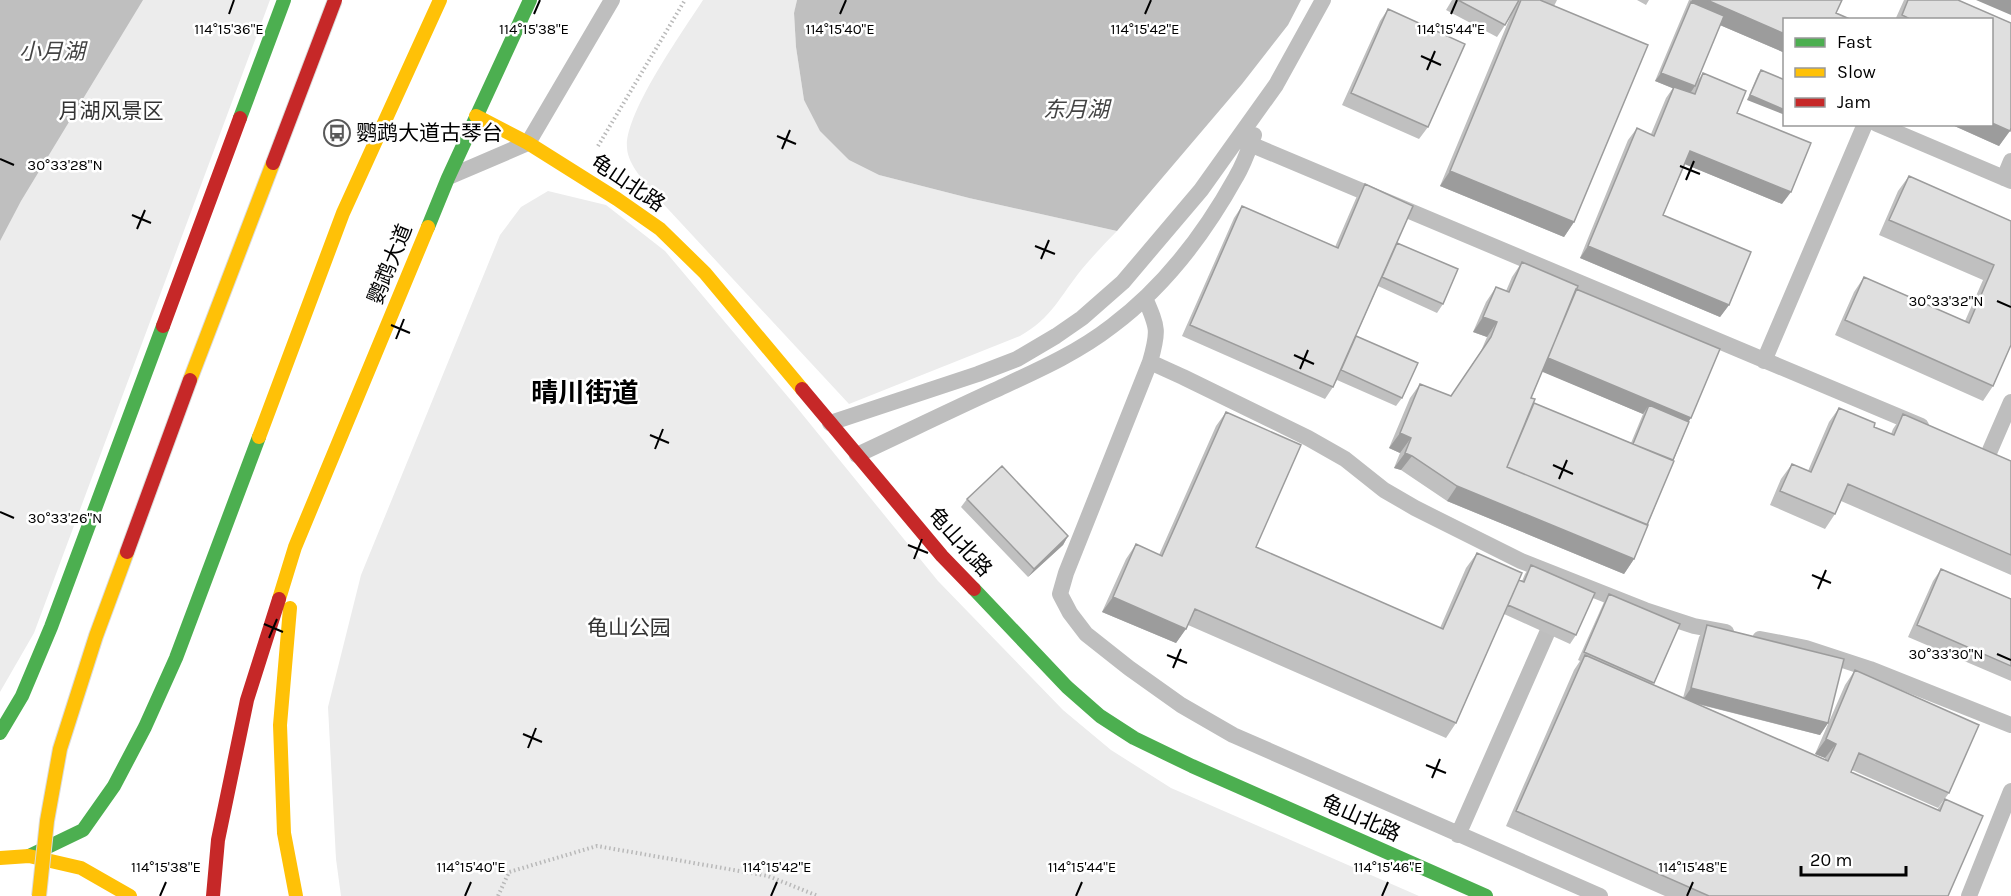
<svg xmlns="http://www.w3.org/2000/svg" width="2011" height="896" viewBox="0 0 2011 896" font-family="Karla,'Noto Sans SC',sans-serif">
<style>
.green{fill:#ececec}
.water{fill:#bfbfbf}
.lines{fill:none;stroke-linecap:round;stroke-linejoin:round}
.path{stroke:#b9b9b9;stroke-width:4;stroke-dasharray:1.5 3;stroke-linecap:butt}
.lane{stroke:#bebebe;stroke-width:16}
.fast{stroke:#4caf50;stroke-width:14}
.slow{stroke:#ffc107;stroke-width:14}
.jam{stroke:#c62828;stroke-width:14}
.slow-bridge-casing{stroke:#dbdbdb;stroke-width:16;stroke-linecap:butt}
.jam-bridge-casing{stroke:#dbdbdb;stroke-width:16;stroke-linecap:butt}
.slow-bridge{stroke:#ffc107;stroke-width:14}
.jam-bridge{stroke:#c62828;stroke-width:14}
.wall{fill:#c0c0c0;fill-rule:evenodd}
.shaded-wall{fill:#9c9c9c}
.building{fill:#dfdfdf;stroke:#9c9c9c;stroke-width:1.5}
.ticks{fill:none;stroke:#000;stroke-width:2}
.labels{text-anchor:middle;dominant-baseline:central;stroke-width:5;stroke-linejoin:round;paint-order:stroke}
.park-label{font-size:21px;fill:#333;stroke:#fff}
.poi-label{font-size:21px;fill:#000;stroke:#fff;text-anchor:start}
.street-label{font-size:21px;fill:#000;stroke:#fff}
.water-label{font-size:22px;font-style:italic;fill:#444;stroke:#fff}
.district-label{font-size:27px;font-weight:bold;fill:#000;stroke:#fff}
.ticks-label{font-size:15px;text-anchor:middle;fill:#000;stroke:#fff;stroke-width:5;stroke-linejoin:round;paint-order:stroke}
</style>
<rect width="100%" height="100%" fill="#fff"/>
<path class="green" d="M0,0H270L34,633L0,692Z
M703,0H797L794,14L796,47L804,100L849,160L879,175L969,198L1117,231C1105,243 1093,256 1082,269C1060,296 1052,318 1020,336L849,404L655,195C645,182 628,165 627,148C624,114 683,31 703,0Z
M548,191L606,205L665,251L794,404L938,581L1063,710L1111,750L1171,788L1419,896H341L336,859L328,707L361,575L500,235L521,207Z"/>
<path class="water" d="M0,0H143L21,201L0,241Z
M797,0H1301L1288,25L1242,84L1117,231L969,198L879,175L849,160L820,131L804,100L796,47L794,13Z"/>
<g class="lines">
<path class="path" d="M598,146L685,0
M498,896L509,872L597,846L768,876L818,896"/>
<path class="lane" d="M1877,124L2011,181
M1238,139L1921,426
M451,176L528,143L612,0
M2004,178L2011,161
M1145,298C1158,328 1159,331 1150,362L1066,573L1060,594L1070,613L1086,634L1129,668L1181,705L1233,735L1600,896
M1764,361L1865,124
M1150,362L1183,377L1308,438L1345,459L1384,490L1415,508L1521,561L1645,610L1694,626L1726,632
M830,423L978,374L1017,359L1056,336L1082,318L1123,282L1201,190L1276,85L1323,0
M857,455C902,434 947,412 993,391C1034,372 1076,354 1112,326C1164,287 1205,233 1236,177C1244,164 1249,149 1254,135
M1988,455L2011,402
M1760,639L1806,648L1870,669L2011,725
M1458,835L1547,633
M1969,896L2011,791"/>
<path class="fast" d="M240,118L284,0
M428,227L448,178L530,0
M974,589L1067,687L1100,716L1134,738L1192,766L1486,896
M0,733L22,696L51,627L163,326
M29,856L83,830L114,786L145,727L176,658L259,437"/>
<path class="slow" d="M476,116L528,143L617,199L660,229L705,273L802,389
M259,437L343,213L440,0
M279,599L295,547L428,227
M290,608L280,725L284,833L296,896
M0,858L29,856L81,868L130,896"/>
<path class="jam" d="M163,326L240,118
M802,389L942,556L974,589
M213,896L218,840L247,700L279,599"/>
<defs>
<path id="slow-bridge" d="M190,380L273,163
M39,896L47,821L60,749L96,636L127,552"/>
<path id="jam-bridge" d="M273,163L335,0
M127,552L190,380"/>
</defs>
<use href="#slow-bridge" class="slow-bridge-casing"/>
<use href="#jam-bridge" class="jam-bridge-casing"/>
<use href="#slow-bridge" class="slow-bridge"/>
<use href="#jam-bridge" class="jam-bridge"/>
</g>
<path class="wall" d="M1452,0H1519L1516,4L1519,0H1557L1554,6L1574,222L1564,237L1440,186L1511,15L1505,25L1497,37L1446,10Z
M1637,0H1649L1646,5Z
M1689,0H1842L1785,53L1720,25L1696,83L1703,73L1737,113L1782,204L1685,164L1663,215L1729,305L1720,317L1580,258L1628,140L1637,128L1651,134L1666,98L1673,88L1655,81Z
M1904,0H1958L2011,23V128L1999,146L1950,124H1992V20H1895Z
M1388,9L1428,127L1419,139L1342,105L1380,21Z
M1761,70L1785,80L1747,100L1758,74Z
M1909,176L2011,221L1993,386L1983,401L1835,335L1854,292L1864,277L1965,321L1983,280L1879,235L1898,191Z
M1365,184L1397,243L1443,304L1437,313L1378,286L1356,336L1402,398L1396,406L1337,380L1333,387L1325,399L1182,336L1234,218L1242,206L1335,247L1357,196Z
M1522,262L1576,289L1689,422L1634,559L1624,574L1447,501L1401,470L1394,468L1400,453L1389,448L1410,398L1420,384L1451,396L1481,351L1487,337L1473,332L1486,302L1496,287L1506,291L1512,277ZM1542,371L1643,414L1631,443L1534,403L1531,398Z
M1839,408L1874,427L1891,434L1893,429L1903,414L2011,461V575L1841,501L1835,514L1825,529L1770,505L1781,479L1792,464L1808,471L1829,422Z
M1226,412L1256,547L1440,628L1466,568L1477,553L1522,581L1525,574L1531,565L1576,635L1570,644L1504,614L1456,723L1446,738L1188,625L1176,643L1102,612L1126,559L1136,544L1159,555L1216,426Z
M967,499L1068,536L1063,545L1028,577L961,507Z
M1941,569L2011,599V681L1908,637L1933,581Z
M1609,594L1654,683L1652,684L1683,698L1699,637L1707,625L1828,723L1820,735L1697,704L1825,760V758L1815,754L1845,685L1855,670L1949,793L1938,808L1852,770L1851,772L1937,810L1945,799L1948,896H1665L1506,826L1574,670L1580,661L1578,660L1604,602Z"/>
<path class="shaded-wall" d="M1692,0H1707L1785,34V53L1687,11Z
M1976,0H2011V15Z
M1661,73L1695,86L1689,95L1655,81Z
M1750,95L1785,110V115L1747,100Z
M1992,123L2010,131L1999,146L1950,124H1992Z
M1690,151L1791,192L1782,204L1682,163Z
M1450,171L1574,222L1564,237L1440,186Z
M1588,246L1729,305L1720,317L1580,258Z
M1483,317L1497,322L1487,337L1473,332Z
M1547,358L1691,418L1683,430L1649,405L1643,414L1538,370Z
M1400,433L1411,438L1400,453L1389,448Z
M1405,453L1412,456L1401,470L1394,468Z
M1457,486L1634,559L1624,574L1447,501Z
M1068,536L1063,545L1028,577L1034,569Z
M1113,597L1186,629L1176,643L1102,612Z
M1691,688L1828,723L1820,735L1683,700Z
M1826,739L1836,744L1825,758L1815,754Z"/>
<path class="building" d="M1458,0H1519L1505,25Z
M1521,0H1540L1648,45L1574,222L1450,171Z
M1707,0H1842L1836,13L1852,20H1785V34Z
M1908,0H1958L2011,23V128L2010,131L1992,123V20H1912L1902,15Z
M1691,2L1724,16L1695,86L1661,73Z
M1388,9L1465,44L1428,127L1351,93Z
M1761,70L1785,80V110L1750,95Z
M1703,73L1746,91L1737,113L1811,143L1791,192L1690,151L1663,215L1751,252L1729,305L1588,246L1637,128L1654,136L1674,87L1695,94Z
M1909,176L2011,221V345L1993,386L1845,320L1864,277L1969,323L1994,265L1889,220Z
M1365,184L1413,206L1333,387L1190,325L1242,206L1338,248Z
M1397,243L1458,269L1443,304L1382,277Z
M1522,262L1578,286L1531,398L1535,399L1507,467L1648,525L1634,559L1457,486L1412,456L1405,453L1411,438L1400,433L1420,384L1451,396L1491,337L1497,322L1483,317L1496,287L1509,292Z
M1576,289L1720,349L1691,418L1548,358Z
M1356,336L1418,363L1402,398L1341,370Z
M1534,403L1674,461L1647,525L1507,467Z
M1649,405L1689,422L1673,460L1633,444Z
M1839,408L1875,423L1874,427L1894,435L1903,414L2011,461V555L1848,484L1835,514L1780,491L1792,464L1811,472Z
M1226,412L1301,445L1256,547L1443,629L1477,553L1522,573L1456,723L1195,609L1186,629L1113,597L1136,544L1162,556Z
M1002,466L1068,536L1034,569L967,499Z
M1531,565L1595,593L1576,635L1508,605L1519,580L1524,582Z
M1941,569L2011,599V666L1917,625Z
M1609,594L1680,624L1654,683L1584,652Z
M1707,625L1844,659L1828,723L1691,688Z
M1585,655L1828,761L1836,744L1826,739L1855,670L1979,725L1949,793L1859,753L1851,772L1940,811L1945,799L1983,816L1948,896H1709L1516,811Z"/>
<path class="ticks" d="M229,14L234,0M534,14L540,0M840,14L846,0M1145,14L1151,0M1451,14L1457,0M1421,56L1441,65M1427,70L1435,51M777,136L796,144M782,149L790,130M0,159L14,165M1680,166L1700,174M1686,180L1694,161M132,215L151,223M137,229L145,210M1035,246L1055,254M1041,259L1049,240M1997,301L2011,307M391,325L410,333M396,339L404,319M1294,355L1314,364M1300,369L1308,350M650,435L669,443M655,449L663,429M1553,465L1573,474M1559,479L1567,460M0,512L14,518M908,545L928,553M914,559L922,539M1812,575L1831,583M1818,589L1826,570M264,624L283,632M269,638L277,619M1997,654L2011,660M1167,655L1187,663M1173,668L1181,649M523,734L542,742M528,748L536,728M1426,765L1446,773M1432,778L1440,759M160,896L166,882M465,896L471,882M771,896L777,882M1076,896L1082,882M1382,896L1388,882M1687,896L1693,882"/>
<defs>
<symbol id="bus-ring" viewBox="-11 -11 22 22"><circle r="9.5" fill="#fff" stroke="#595959" stroke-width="1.5"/><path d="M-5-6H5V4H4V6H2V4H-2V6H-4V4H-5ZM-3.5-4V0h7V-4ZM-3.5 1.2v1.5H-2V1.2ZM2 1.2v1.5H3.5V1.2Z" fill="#595959"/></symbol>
</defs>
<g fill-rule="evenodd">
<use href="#bus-ring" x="322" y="118" width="30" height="30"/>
</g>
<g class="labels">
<g class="park-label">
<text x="111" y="111">月湖风景区</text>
<text x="629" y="628">龟山公园</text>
</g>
<g class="poi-label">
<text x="356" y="133">鹦鹉大道古琴台</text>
</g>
<g class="street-label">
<text transform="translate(628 183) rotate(34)">龟山北路</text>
<text transform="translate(390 264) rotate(-68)">鹦鹉大道</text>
<text transform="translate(960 542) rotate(48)">龟山北路</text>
<text transform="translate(1361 818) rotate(24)">龟山北路</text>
</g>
<g class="water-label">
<text x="52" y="52">小月湖</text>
<text x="1076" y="110">东月湖</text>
</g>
<g class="district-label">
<text x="585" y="393">晴川街道</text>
</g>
</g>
<g class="ticks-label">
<text x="229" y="34">114°15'36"E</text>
<text x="534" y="34">114°15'38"E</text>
<text x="840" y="34">114°15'40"E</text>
<text x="1145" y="34">114°15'42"E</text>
<text x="1451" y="34">114°15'44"E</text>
<text x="65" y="170">30°33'28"N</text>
<text x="1946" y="306">30°33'32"N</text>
<text x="65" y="523">30°33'26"N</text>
<text x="1946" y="659">30°33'30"N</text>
<text x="166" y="872">114°15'38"E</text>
<text x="471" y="872">114°15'40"E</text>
<text x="777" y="872">114°15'42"E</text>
<text x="1082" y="872">114°15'44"E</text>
<text x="1388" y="872">114°15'46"E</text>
<text x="1693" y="872">114°15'48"E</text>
</g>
<rect x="1783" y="18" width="210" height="108" fill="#ffffff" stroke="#999999" stroke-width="1.5"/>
<rect x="1795" y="38" width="30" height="9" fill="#4caf50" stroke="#999999" stroke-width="1.5"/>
<text x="1837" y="48" font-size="18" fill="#000000">Fast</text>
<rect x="1795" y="68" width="30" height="9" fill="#ffc107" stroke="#999999" stroke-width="1.5"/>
<text x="1837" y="78" font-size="18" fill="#000000">Slow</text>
<rect x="1795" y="98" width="30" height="9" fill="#c62828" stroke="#999999" stroke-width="1.5"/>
<text x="1837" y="108" font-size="18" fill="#000000">Jam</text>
<path d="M1801 866v9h105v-9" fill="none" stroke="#000000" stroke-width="3"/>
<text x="1810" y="866" font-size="18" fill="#000000" stroke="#ffffff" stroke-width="4.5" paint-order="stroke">20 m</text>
</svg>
